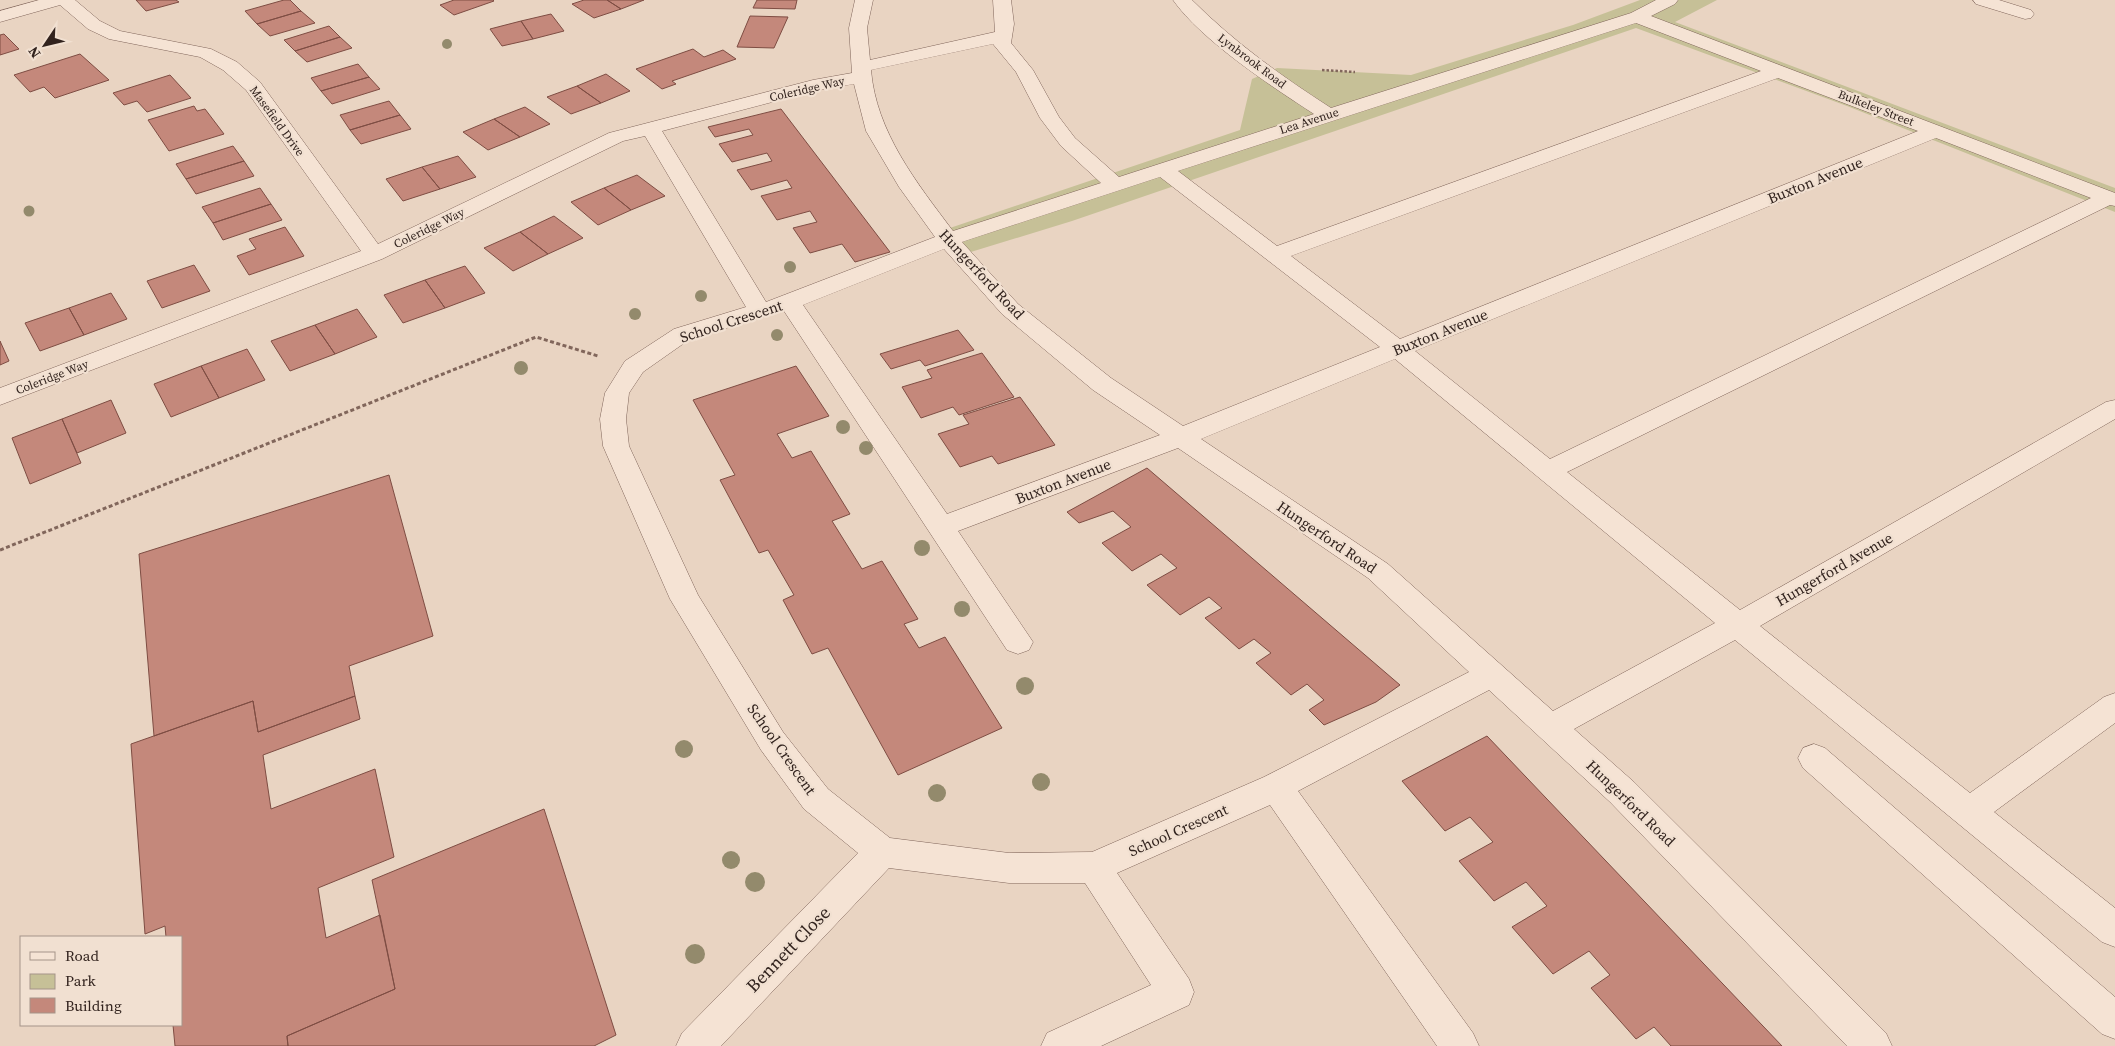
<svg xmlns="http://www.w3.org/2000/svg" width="2115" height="1046" viewBox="0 0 2115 1046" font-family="'Source Serif 4',serif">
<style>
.green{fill:#c6c097}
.building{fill:#c4887b;stroke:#7e4d43}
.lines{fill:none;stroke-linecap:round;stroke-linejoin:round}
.minor-casing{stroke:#81665b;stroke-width:1}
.path-far1{stroke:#81665b;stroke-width:2.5;stroke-dasharray:2.5 2;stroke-linecap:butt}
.path{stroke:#81665b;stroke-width:3;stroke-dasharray:4 2.5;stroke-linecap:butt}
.minor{fill:#f5e3d4;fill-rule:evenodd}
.tree{fill:#938a6c}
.labels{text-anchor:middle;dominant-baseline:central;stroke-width:4.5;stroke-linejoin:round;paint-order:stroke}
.far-street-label{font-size:12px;fill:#32231e;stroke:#f1e0d1}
.street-label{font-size:15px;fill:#32231e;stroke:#f1e0d1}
.near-street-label{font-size:18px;fill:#32231e;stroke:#f1e0d1}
</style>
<rect width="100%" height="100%" fill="#e9d4c2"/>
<path class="green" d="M1640,0H1717L1675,22L2115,188V212L1847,106L1636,28L1072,221L961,255L941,231L1240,130L1252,79L1277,68L1411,75L1573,25Z"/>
<path class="building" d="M136,0H176L179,2L146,11Z
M284,0H290L301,11L257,24L245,11Z
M454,0H493L494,1L454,15L440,5Z
M584,0H607L621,9L594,18L572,4Z
M607,0H644L621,9Z
M757,0H797L795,9L753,8Z
M301,11L315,23L270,36L257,24Z
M551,14L564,31L533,39L521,21Z
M750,16L788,17L774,48L737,47Z
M521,21L533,39L502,46L490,29Z
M329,26L340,37L295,51L284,40Z
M4,34L19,49L0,55V35Z
M340,37L352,48L307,62L295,51Z
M693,49L704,57L723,50L736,59L672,81L676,84L662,89L636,69Z
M80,54L109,80L55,98L44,87L30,92L14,75Z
M358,64L369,77L321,91L311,78Z
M606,74L630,91L601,103L577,86Z
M170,75L191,98L147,112L137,101L124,105L113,93Z
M369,77L380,89L332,104L321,91Z
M577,86L601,103L571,114L547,97Z
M389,101L400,115L350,130L340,115Z
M194,106L197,111L205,109L224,134L169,151L148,120Z
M525,107L550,124L520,137L494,119Z
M781,109L890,252L855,262L842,244L810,253L793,228L817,222L810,211L777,220L761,196L792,188L787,180L751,190L737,170L772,161L767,153L732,162L719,144L753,135L749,129L715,137L708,127Z
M400,115L411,129L361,144L350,130Z
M494,119L520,137L488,150L463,132Z
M233,146L244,161L186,179L176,164Z
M458,156L476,177L440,189L422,167Z
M244,161L254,176L196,194L186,179Z
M422,167L440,189L403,201L386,179Z
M637,175L665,196L631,210L604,188Z
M260,188L271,204L213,223L202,207Z
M604,188L631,210L598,225L571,202Z
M271,204L282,220L223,240L213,223Z
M554,216L583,238L548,254L520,232Z
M285,227L304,256L249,275L237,256L256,249L249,239Z
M520,232L548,254L513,271L484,248Z
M194,265L210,291L162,308L147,281Z
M465,266L485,293L445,308L425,280Z
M425,280L445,308L403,323L384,295Z
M111,293L127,319L84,335L69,308Z
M69,308L84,335L40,351L25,323Z
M357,309L377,337L335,354L315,325Z
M315,325L335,354L290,371L271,341Z
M958,330L974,350L925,366L920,360L891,369L880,354Z
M0,341L9,361L0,365Z
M247,349L265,380L219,398L201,366Z
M982,353L1014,397L959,415L953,407L921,418L902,387L932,378L927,370Z
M201,366L219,398L171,417L154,384Z
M796,366L829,416L777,434L792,458L811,451L850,514L832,521L862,569L882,561L918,619L904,624L919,648L945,637L1002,728L898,775L828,648L812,654L783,600L794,595L768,550L759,553L720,480L735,475L693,400Z
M1020,397L1055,445L998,464L992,456L960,467L938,434L969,424L963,415Z
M111,400L126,433L77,453L62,419Z
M62,419L81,463L30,484L12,438Z
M1147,468L1400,685L1376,702L1324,725L1309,710L1324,700L1307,684L1291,695L1256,663L1271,653L1254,639L1239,649L1205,618L1222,608L1209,597L1180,615L1147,585L1177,568L1161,554L1132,571L1102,543L1131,527L1113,511L1079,523L1067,512Z
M389,475L433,636L349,666L355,696L258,732L253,701L154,736L139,554Z
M355,696L360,719L263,755L271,809L375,769L394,857L318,888L326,938L380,915L395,989L287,1036L288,1046H175L173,1025H181V937H166L165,926L145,934L131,744L253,701L258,732Z
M1487,736L1782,1046H1671L1654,1027L1636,1039L1591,988L1610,975L1589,951L1553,974L1512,927L1547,906L1526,882L1494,901L1459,861L1493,842L1470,817L1445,831L1402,781Z
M544,809L616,1035L594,1046H288L287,1036L395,989L372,880Z"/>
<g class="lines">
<defs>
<path id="minor" d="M39,0H75L100,21L120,31L211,49L237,62L260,82L378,244L609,133L813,80L852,73L849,28L855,0H873L867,28L870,60L995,32L993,0H1011L1014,24L1011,43L1033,70L1059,117L1075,138L1119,177L1314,114C1271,86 1202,41 1173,0H1192C1234,42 1281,76 1331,108L1631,13L1656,0H1678L1675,4L1651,16L2115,193V206L2110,205L1567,472L1740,610L2106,402L2115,400V419L1760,626L1970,793L2104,697L2115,693V723L1994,812L2115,908V947L2102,942L1735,640L1574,729L1634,782L1886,1033L1892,1046H1847L1610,802L1489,690L1298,791L1473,1033L1479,1046H1437L1270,805L1117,873L1189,979L1194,992L1189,1005L1101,1046H1041L1047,1033L1151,985L1085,883H1009L889,868L721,1046H676L682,1033L858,853L804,809L761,750L670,599L603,446L600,419L605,393L625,361L674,329L746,307L645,136L623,141L382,259L0,405V388L361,251L246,90L223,70L200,57L109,39L88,29L60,5L0,22V11ZM1636,23L1761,71L1277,246L1178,171ZM993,44L1016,72L1040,118L1061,146L1101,183L953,231C917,183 876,132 871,70ZM1778,78L1918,131L1400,339L1291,256ZM854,84L866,131L899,187L935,237L766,302L662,131L814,91ZM1936,138L2091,198L1550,459L1415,351ZM1160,177L1380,347L1183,426L1111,378L1018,304L962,242ZM944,249L1002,314L1093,390L1160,435L947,514L803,305ZM784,311L1007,650L1018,654L1029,650L1033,642L958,531L1178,448L1368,578L1469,672L1264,777L1092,852L1009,853L890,838L828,789L783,732L698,595L629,446L626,419L629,393L643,372L690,339ZM1395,359L1715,623L1553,711L1388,564L1201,439Z
M1973,0H1999L2031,10L2034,14L2031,18L2025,19L1976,4Z
M1814,744L1825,748L2115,997V1039L2102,1034L1803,768L1798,758L1803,748Z"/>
</defs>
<use href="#minor" class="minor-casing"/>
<path class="path-far1" d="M1322,70L1355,72"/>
<path class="path" d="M0,550L536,337L598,356"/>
<use href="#minor" class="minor"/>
</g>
<g class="tree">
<circle cx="447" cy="44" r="5"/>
<circle cx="29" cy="211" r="5.5"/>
<circle cx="790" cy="267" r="6"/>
<circle cx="701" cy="296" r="6"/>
<circle cx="635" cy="314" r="6"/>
<circle cx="777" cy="335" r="6"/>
<circle cx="521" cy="368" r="7"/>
<circle cx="843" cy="427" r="7"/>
<circle cx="866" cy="448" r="7"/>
<circle cx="922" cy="548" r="8"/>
<circle cx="962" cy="609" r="8"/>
<circle cx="1025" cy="686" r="9"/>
<circle cx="684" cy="749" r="9"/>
<circle cx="1041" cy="782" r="9"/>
<circle cx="937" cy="793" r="9"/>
<circle cx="731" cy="860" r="9"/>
<circle cx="755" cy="882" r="10"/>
<circle cx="695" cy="954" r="10"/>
</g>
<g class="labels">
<g class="far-street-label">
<text transform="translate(1252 61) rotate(37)">Lynbrook Road</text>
<text transform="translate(807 89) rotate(-13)">Coleridge Way</text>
<text transform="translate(1876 108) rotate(21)">Bulkeley Street</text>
<text transform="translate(277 121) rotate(54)">Masefield Drive</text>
<text transform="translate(1309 121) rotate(-18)">Lea Avenue</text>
<text transform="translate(429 228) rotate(-26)">Coleridge Way</text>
<text transform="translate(52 377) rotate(-21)">Coleridge Way</text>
</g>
<g class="street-label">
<text transform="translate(1815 180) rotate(-22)">Buxton Avenue</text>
<text transform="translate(982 274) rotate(47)">Hungerford Road</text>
<text transform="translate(731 321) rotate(-18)">School Crescent</text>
<text transform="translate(1440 332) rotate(-22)">Buxton Avenue</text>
<text transform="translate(1063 481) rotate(-21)">Buxton Avenue</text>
<text transform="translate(1327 537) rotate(34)">Hungerford Road</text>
<text transform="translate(1834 569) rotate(-30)">Hungerford Avenue</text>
<text transform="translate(782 749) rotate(55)">School Crescent</text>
<text transform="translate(1631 803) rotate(44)">Hungerford Road</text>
<text transform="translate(1178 830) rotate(-24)">School Crescent</text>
</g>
<g class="near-street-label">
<text transform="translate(788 949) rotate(-46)">Bennett Close</text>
</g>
</g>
<rect x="20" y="936" width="162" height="90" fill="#f1e0d1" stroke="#a59489"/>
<rect x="30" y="952" width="25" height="8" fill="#f5e3d4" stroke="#a59489"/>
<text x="65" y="961" font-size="15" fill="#32231e">Road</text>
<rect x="30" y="974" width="25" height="15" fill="#c6c097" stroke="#a59489"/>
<text x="65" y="986" font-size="15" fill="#32231e">Park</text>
<rect x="30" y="998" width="25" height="15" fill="#c4887b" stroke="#a59489"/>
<text x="65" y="1011" font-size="15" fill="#32231e">Building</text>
<g transform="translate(45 45) rotate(235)" stroke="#f1e0d1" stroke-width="4" paint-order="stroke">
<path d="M0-4L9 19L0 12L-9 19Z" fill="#32231e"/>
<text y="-8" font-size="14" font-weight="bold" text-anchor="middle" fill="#32231e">N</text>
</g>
</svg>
